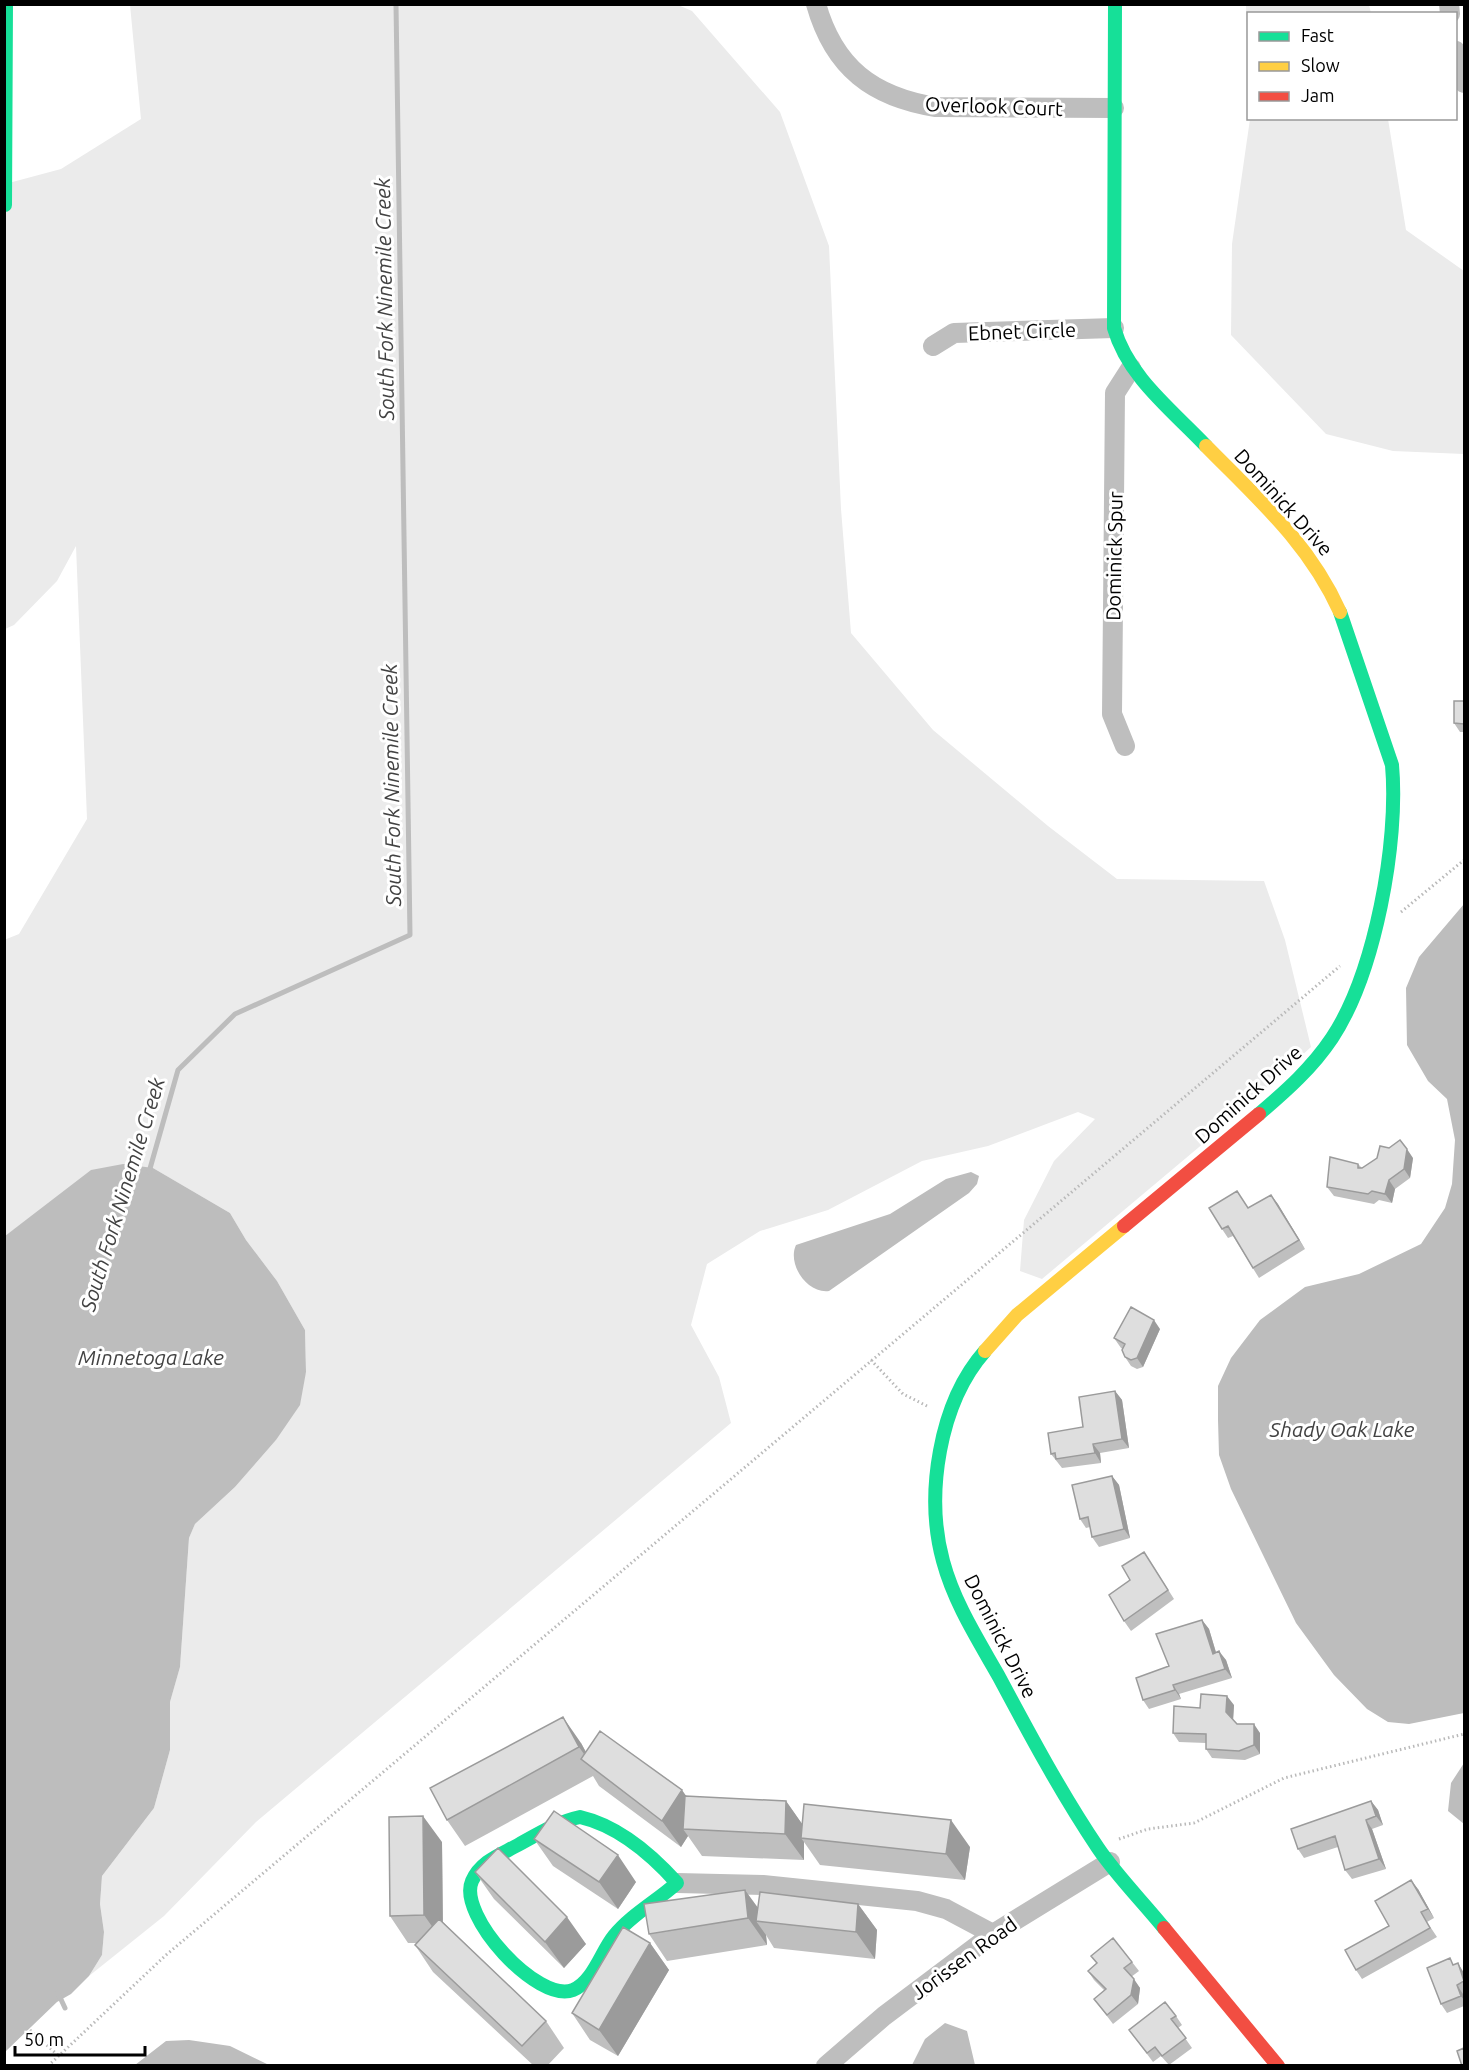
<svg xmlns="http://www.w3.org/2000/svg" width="1469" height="2070" viewBox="0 0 1469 2070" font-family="Ubuntu,sans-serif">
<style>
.green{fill:#ebebeb}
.water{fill:#bdbdbd}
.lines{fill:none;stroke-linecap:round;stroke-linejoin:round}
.stream{stroke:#bdbdbd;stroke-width:5}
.path{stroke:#b9b9b9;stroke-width:3;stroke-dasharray:1.5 3;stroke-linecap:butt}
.street{stroke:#bebebe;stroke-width:20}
.fast{stroke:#16e098;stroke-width:14}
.slow{stroke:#ffcf43;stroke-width:14}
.jam{stroke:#f24e42;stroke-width:14}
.wall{fill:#bfbfbf}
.shaded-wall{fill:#9b9b9b}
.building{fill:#dedede;stroke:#9b9b9b;stroke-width:1.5}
.labels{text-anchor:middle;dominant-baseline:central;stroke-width:6;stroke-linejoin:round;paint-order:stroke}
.street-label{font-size:20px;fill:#000;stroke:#fff}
.water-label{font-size:21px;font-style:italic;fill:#424242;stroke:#fff}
</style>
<rect width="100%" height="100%" fill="#fff"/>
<path class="green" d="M130,5H678L692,11L780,112L829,246L841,509L851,633L933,730L1048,826L1117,879L1264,881L1285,940L1311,1047L1236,1116L1042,1279L1020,1271L1024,1220L1054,1161L1095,1119L1078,1112L988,1146L922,1161L828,1210L760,1231L707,1264L691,1325L719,1377L731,1423L256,1822L164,1916L89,1976L102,1955L104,1932L100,1904L102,1876L154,1808L170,1750V1702L180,1667L189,1538L195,1524L235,1487L276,1440L306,1372L305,1330L277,1281L246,1240L230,1213L153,1168L34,1215L5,1236L4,940L19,934L87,819L76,546L57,581L14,625L5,629V184L61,169L141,119Z
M1246,5H1369L1371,13L1248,14V85Z
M1250,119H1388L1406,230L1464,271V454L1393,451L1326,434L1231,335L1232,244Z"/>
<path class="water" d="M1464,904V1713L1409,1724L1388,1722L1367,1709L1334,1675L1296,1623L1231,1489L1219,1455L1218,1420V1386L1231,1358L1260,1320L1305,1287L1359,1274L1421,1244L1445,1208L1452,1184L1455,1140L1447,1099L1428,1081L1407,1045L1406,988L1419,957Z
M123,1164L153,1168L230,1213L246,1240L277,1281L305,1330L306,1372L300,1405L276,1440L235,1487L195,1524L189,1538L180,1667L170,1702V1750L154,1808L102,1876L100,1904L104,1932L102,1955L89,1976L71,1994L57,2002L5,2052V1236L91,1170Z
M971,1172L979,1176L977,1184L969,1193L829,1291C807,1294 787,1264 796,1245L890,1214L946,1179Z
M1464,1763V1824L1448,1811L1451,1783Z
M945,2023L967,2031L975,2065H912L925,2039Z
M189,2040L230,2046L269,2065H135L166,2041Z"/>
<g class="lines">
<path class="stream" d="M149,1172L178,1070L235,1014L410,935L396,4
M58,1993L65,2008"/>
<path class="path" d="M1401,912L1464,860
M871,1360L903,1394L929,1407
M1119,1839L1148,1829L1194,1823L1284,1778L1464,1734
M30,2030L59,2056
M48,2066L166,1955L1340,966"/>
<path class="street" d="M816,4C834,68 873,97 936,107L1114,108
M1449,4L1450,14
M1456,51L1464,83
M933,346L954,333L1114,328
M1125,746L1112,714L1115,393L1131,368
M677,1883L763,1885L917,1901L946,1909L993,1934
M826,2066L884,2016L993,1934L1110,1862"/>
<path class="fast" d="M1115,4L1114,328C1128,377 1172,410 1206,446
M5,205L6,4
M1259,1114C1286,1091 1312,1068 1332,1038C1375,973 1399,842 1392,765L1340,612
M985,1351C939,1403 925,1495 943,1561C954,1602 977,1638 998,1675C1029,1733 1061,1793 1098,1848C1117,1876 1143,1902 1164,1928
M580,1817C619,1826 651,1854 677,1883C657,1901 631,1915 614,1936C601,1952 593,1982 573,1990C538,2004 457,1915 472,1881C481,1861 500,1855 518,1845C538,1834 557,1822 580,1817Z"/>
<path class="slow" d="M1206,446C1258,499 1309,543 1340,612
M985,1351L1017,1315L1124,1226"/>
<path class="jam" d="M1124,1226L1259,1114
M1164,1928L1278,2066"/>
</g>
<path class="wall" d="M1464,701V732H1460L1454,723Z
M1413,1158L1410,1178L1395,1189L1392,1203L1379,1200L1374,1204L1334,1196L1327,1187L1358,1164L1362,1168Z
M1271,1195L1305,1249L1259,1278L1233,1236L1228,1238L1222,1229L1249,1208Z
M1160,1329L1143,1367L1137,1369L1131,1366L1125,1357L1123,1349L1121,1348L1114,1338Z
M1115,1391L1122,1400L1129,1448L1100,1453L1101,1463L1062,1468L1051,1454L1083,1427Z
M1112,1476L1119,1485L1130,1538L1099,1547L1092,1537L1090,1527L1086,1528L1080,1519Z
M1150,1561L1174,1599L1131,1631L1124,1621L1130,1580Z
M1202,1620L1209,1629L1216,1652L1226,1660L1232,1678L1179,1694L1181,1699L1149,1709L1143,1700L1169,1666Z
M1234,1705L1233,1720L1237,1724L1260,1733V1754L1245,1760L1212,1758L1206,1749V1743L1179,1742L1173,1733L1200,1708Z
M581,1743L586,1752L687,1796L786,1801L802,1824L970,1847L965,1880L820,1865L804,1842V1860L702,1856L688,1836L681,1847L599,1786L593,1776L465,1846L447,1820Z
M1371,1801L1378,1810L1383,1825L1372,1829L1386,1869L1352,1879L1345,1870L1338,1847L1304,1858L1298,1849Z
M534,1839L636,1882L618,1909L553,1866Z
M442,1842L443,1922L546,2021L564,2048L547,2066H534L433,1972L415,1945L417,1943H408L390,1916Z
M475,1872L586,1944L564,1968L494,1899Z
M1418,1889L1434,1918L1427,1922L1437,1937L1362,1979L1356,1970L1389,1926Z
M858,1904L877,1930L875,1959L774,1948L766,1935L767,1945L667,1961L649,1934L758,1907Z
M650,1943L669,1970L618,2056L590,2040L572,2013Z
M1132,1962L1139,1971L1131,1977L1140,1988L1138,2004L1113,2024L1094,1999L1105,1991L1094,1980L1088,1971Z
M1455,1965L1464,1974V1994H1463L1464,1997V2006L1447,2013L1441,2004Z
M1176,2016L1182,2025L1178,2028L1192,2048L1169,2065L1161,2056L1153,2062L1129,2030Z"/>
<path class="shaded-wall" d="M1407,1149L1413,1158L1410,1178L1404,1169Z
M1389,1180L1395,1189L1392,1203L1385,1194Z
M1271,1195L1278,1204L1305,1249L1299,1240Z
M1154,1320L1160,1329L1143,1367L1137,1358Z
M1115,1391L1122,1400L1129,1448L1122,1439Z
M1093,1444L1100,1453L1101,1463L1095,1453Z
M1112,1476L1119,1485L1130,1538L1124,1529Z
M1202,1620L1209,1629L1219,1663L1213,1654Z
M1219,1651L1226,1660L1232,1678L1225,1669Z
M1173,1685L1179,1694L1181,1699L1175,1690Z
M1227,1696L1234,1705L1233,1721L1226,1712Z
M563,1717L581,1743L596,1771L579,1747Z
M1254,1724L1260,1733V1754L1254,1745Z
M682,1790L701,1817L683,1829L688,1836L681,1847L662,1821Z
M786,1801L805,1828L801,1838L804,1842V1860L785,1834Z
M1371,1801L1378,1810L1383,1825L1376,1816Z
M423,1816L442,1842L443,1942L424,1915Z
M951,1820L970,1847L965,1880L946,1854Z
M1366,1820L1372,1829L1386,1869L1379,1859Z
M618,1855L636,1882L618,1909L599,1882Z
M1411,1880L1418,1889L1434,1918L1428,1909Z
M745,1890L764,1916L756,1921L766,1935L767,1945L748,1918Z
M858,1904L877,1930L875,1959L856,1932Z
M567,1917L586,1944L564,1968L545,1942Z
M650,1943L669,1970L618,2056L599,2030Z
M1458,1963L1464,1973V1982Z
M1134,1979L1140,1988L1138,2004L1131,1995Z
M1457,1985L1463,1994L1464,2000L1461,1996Z"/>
<path class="building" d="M1454,701H1464V724L1454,723Z
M1400,1140L1407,1149L1404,1169L1389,1180L1385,1194L1372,1191L1368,1194L1327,1187L1330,1157L1358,1164V1168H1362L1377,1158L1380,1146L1389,1148Z
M1237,1191L1248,1208L1271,1195L1299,1240L1253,1268L1228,1226L1222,1229L1209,1208Z
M1131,1307L1154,1320L1137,1358L1131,1360L1125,1357L1122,1350L1125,1344L1114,1338Z
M1115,1391L1122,1439L1093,1444L1095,1453L1056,1459L1055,1453L1051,1454L1048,1433L1083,1427L1079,1397Z
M1112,1476L1124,1529L1092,1537L1088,1517L1080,1519L1072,1485Z
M1144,1552L1168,1590L1124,1621L1109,1595L1130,1580L1122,1566Z
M1202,1620L1213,1654L1219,1651L1225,1669L1173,1685L1175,1690L1143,1700L1136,1678L1169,1666L1156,1634Z
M1201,1694L1227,1696L1226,1712L1237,1724H1254V1745L1239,1751L1206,1749V1734L1173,1733L1174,1706L1200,1708Z
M563,1717L579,1747L447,1820L430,1788Z
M600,1731L682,1790L662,1821L581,1759Z
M685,1796L786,1801L785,1834L683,1829Z
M1371,1801L1376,1816L1366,1820L1379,1859L1345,1870L1335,1836L1298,1849L1291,1829Z
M804,1804L951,1820L946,1854L801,1838Z
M554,1811L618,1855L599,1882L534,1839Z
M423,1816L424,1915L390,1916L389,1817Z
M498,1848L567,1917L545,1942L475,1872Z
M1411,1880L1428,1909L1421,1912L1430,1928L1356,1970L1345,1950L1389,1926L1375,1901Z
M745,1890L748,1918L649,1934L644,1904Z
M760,1892L858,1904L856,1932L756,1921Z
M439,1919L546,2021L522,2046L415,1945Z
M623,1927L650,1943L599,2030L572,2013Z
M1113,1938L1132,1962L1124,1968L1134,1979L1131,1995L1107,2015L1094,1999L1106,1989L1088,1971L1097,1963L1091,1956Z
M1450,1958L1453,1965L1458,1963L1464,1981L1457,1985L1461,1996L1441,2004L1427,1968Z
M1165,2002L1176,2016L1171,2019L1186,2038L1162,2056L1155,2047L1147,2053L1129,2030Z
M1464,2048V2066H1462L1457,2051Z"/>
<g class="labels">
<g class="street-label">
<text transform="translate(994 106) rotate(2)">Overlook Court</text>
<text transform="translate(1022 331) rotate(-2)">Ebnet Circle</text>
<text transform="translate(1284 502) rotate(48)">Dominick Drive</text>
<text transform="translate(1114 556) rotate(-89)">Dominick Spur</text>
<text transform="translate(1248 1094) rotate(-42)">Dominick Drive</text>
<text transform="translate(1001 1636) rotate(63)">Dominick Drive</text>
<text transform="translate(964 1958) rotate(-36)">Jorissen Road</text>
</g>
<g class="water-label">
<text transform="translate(384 299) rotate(-91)">South Fork Ninemile Creek</text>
<text transform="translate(391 785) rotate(-91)">South Fork Ninemile Creek</text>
<text transform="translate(122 1194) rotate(-73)">South Fork Ninemile Creek</text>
<text x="151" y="1357">Minnetoga Lake</text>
<text x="1342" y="1429">Shady Oak Lake</text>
</g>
</g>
<rect width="1469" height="2070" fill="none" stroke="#000000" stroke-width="12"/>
<rect x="1247" y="12" width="210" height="108" fill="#ffffff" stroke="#999999" stroke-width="1.5"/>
<rect x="1259" y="32" width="30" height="9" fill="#16e098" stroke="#999999" stroke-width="1.5"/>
<text x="1301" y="42" font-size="18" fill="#000000">Fast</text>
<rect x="1259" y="62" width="30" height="9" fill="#ffcf43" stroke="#999999" stroke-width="1.5"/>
<text x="1301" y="72" font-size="18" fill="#000000">Slow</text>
<rect x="1259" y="92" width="30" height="9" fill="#f24e42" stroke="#999999" stroke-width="1.5"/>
<text x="1301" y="102" font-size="18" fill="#000000">Jam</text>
<path d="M15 2046v9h130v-9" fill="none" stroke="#000000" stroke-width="3"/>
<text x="24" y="2046" font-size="18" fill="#000000" stroke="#ffffff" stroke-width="4.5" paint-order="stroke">50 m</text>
</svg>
